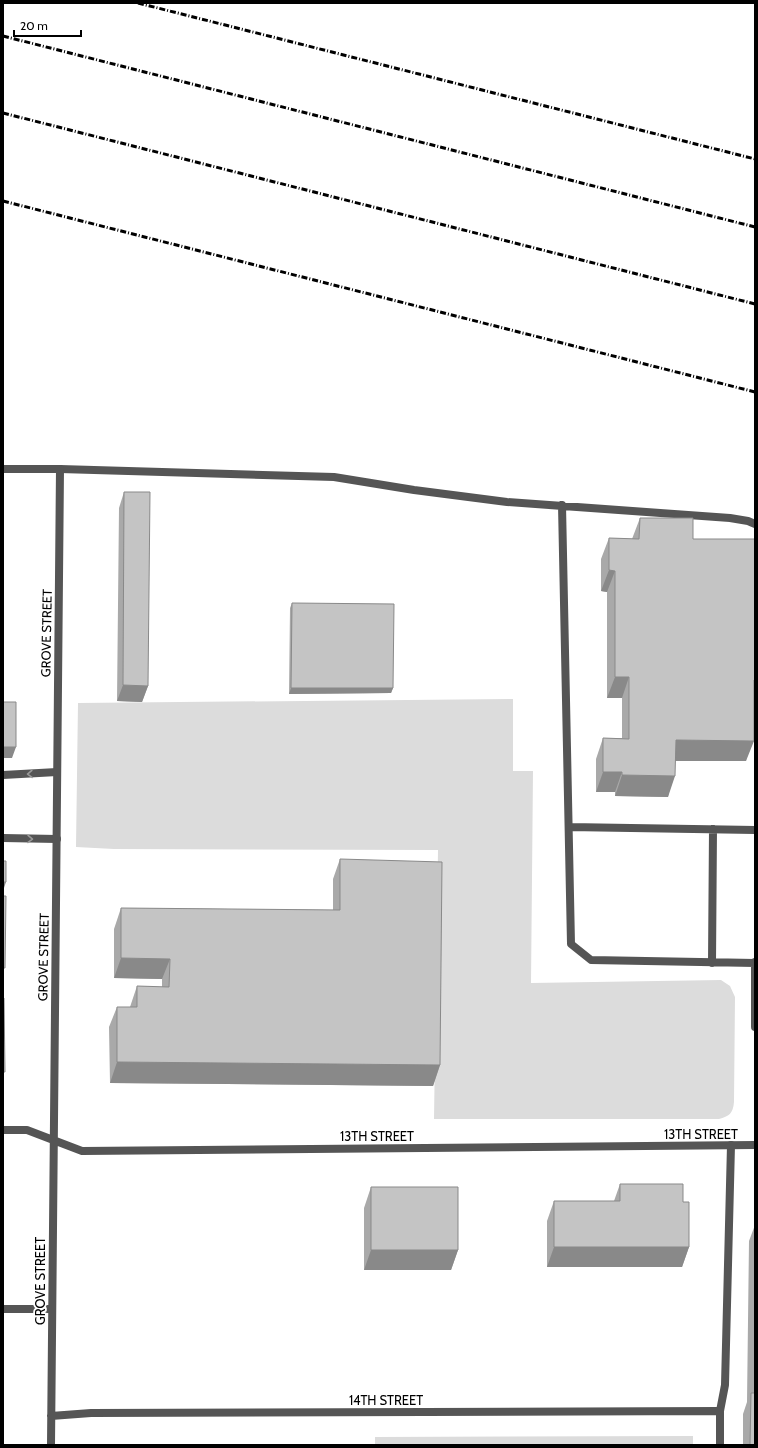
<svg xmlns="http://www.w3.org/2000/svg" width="758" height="1448" viewBox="0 0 758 1448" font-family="Cabin,sans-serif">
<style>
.green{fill:#dcdcdc}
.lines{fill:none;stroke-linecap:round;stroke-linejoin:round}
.lane{stroke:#555;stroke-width:8}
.street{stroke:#555;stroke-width:8}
.rail{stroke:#000;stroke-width:3;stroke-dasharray:6 2 1 2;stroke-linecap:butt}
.wall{fill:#a9a9a9}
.shaded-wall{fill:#898989}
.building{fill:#c4c4c4;stroke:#898989}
.oneway{stroke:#999}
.labels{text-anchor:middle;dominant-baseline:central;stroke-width:3.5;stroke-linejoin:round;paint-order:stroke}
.street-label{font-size:13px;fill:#000;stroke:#fff}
</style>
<rect width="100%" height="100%" fill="#fff"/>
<path class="green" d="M513,699V771H533L531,983L721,980L730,986L735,997L734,1102C733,1114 729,1116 719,1119H434L438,850L114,849L76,847L78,703Z
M693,1436V1445H375V1437Z"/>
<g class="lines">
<path class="lane" d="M60,469L334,477L414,490L507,502L730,518L748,521L755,524
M562,505L571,944L591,960L755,963
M3,775L57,772
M569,827L755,830
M3,838L57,839
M755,962V1027
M712,963L713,829
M720,1411L725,1385L731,1145"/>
<path class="street" d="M3,469H60L51,1445
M3,1130H27L82,1151L755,1145
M3,1309H52
M51,1416L91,1413L720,1411V1445"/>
<path class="rail" d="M138,3L755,159
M3,36L755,227
M3,113L755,304
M3,201L755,392"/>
</g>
<path class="wall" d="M124,492L148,686L142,702L117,701L119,508Z
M640,518L693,539H755V700H754L746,761H675L668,797L615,796V792H596V759L603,738H622V698H607V592L601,591V559L609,538L632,539Z
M292,603L393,688L391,693L289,694L290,608Z
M340,859L440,1065L433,1086L110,1083L109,1027L117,1007H130L137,986L162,987V979L114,978V929L121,908L333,910V879Z
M620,1184L683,1202L689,1247L682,1267H547V1221L554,1201H614Z
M371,1187L458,1250L451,1270H364V1208Z
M755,1225V1445H743V1414L747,1402L749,1241Z"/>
<path class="shaded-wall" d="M609,570L615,571L607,592L601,591Z
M615,677H629L622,698H607Z
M754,680H755V700H746Z
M123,685L148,686L142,702L117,701Z
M291,688H393L391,693L289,694Z
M676,740L754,741L746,761H668Z
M3,747H16L12,758H3Z
M603,772H622L615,792H596Z
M622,775L675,776L668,797L615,796Z
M3,882H6L3,891Z
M121,958L170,959L162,979L114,978Z
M117,1062L440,1065L433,1086L110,1083Z
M554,1247H689L682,1267H547Z
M371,1250H458L451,1270H364Z"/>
<path class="building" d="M124,492H150L148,686L123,685Z
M640,518H693V539H755V680H754V741L676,740L675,776L622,775V772H603V738L629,739V677H615V571L609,570V538L639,539Z
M292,603L394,604L393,688H291Z
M3,702H16V747H3Z
M340,859L442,862L440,1065L117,1062V1007H137V986L169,987L170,959L121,958V908L340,910Z
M3,861H6V882H3Z
M3,896H6L5,968H3Z
M3,998H4L5,1072H3Z
M620,1184H683V1202H689V1247H554V1201H620Z
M371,1187H458V1250H371Z
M755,1365V1445H750L751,1393H755Z"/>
<defs><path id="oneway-chevron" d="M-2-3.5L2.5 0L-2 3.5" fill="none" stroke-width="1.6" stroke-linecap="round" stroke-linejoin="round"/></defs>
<g class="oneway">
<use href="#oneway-chevron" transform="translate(30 774) rotate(178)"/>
<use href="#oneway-chevron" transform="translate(30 839) rotate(1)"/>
</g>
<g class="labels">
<g class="street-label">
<text transform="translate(46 633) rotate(-89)">GROVE STREET</text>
<text transform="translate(43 957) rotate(-89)">GROVE STREET</text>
<text x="701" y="1134">13TH STREET</text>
<text x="377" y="1136">13TH STREET</text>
<text transform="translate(40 1281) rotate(-90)">GROVE STREET</text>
<text x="386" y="1400">14TH STREET</text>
</g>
</g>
<rect width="758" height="1448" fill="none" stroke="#000000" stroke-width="8"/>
<path d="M14 30v6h67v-6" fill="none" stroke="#000000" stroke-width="2"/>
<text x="20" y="30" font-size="12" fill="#000000" stroke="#ffffff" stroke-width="3" paint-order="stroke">20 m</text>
</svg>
